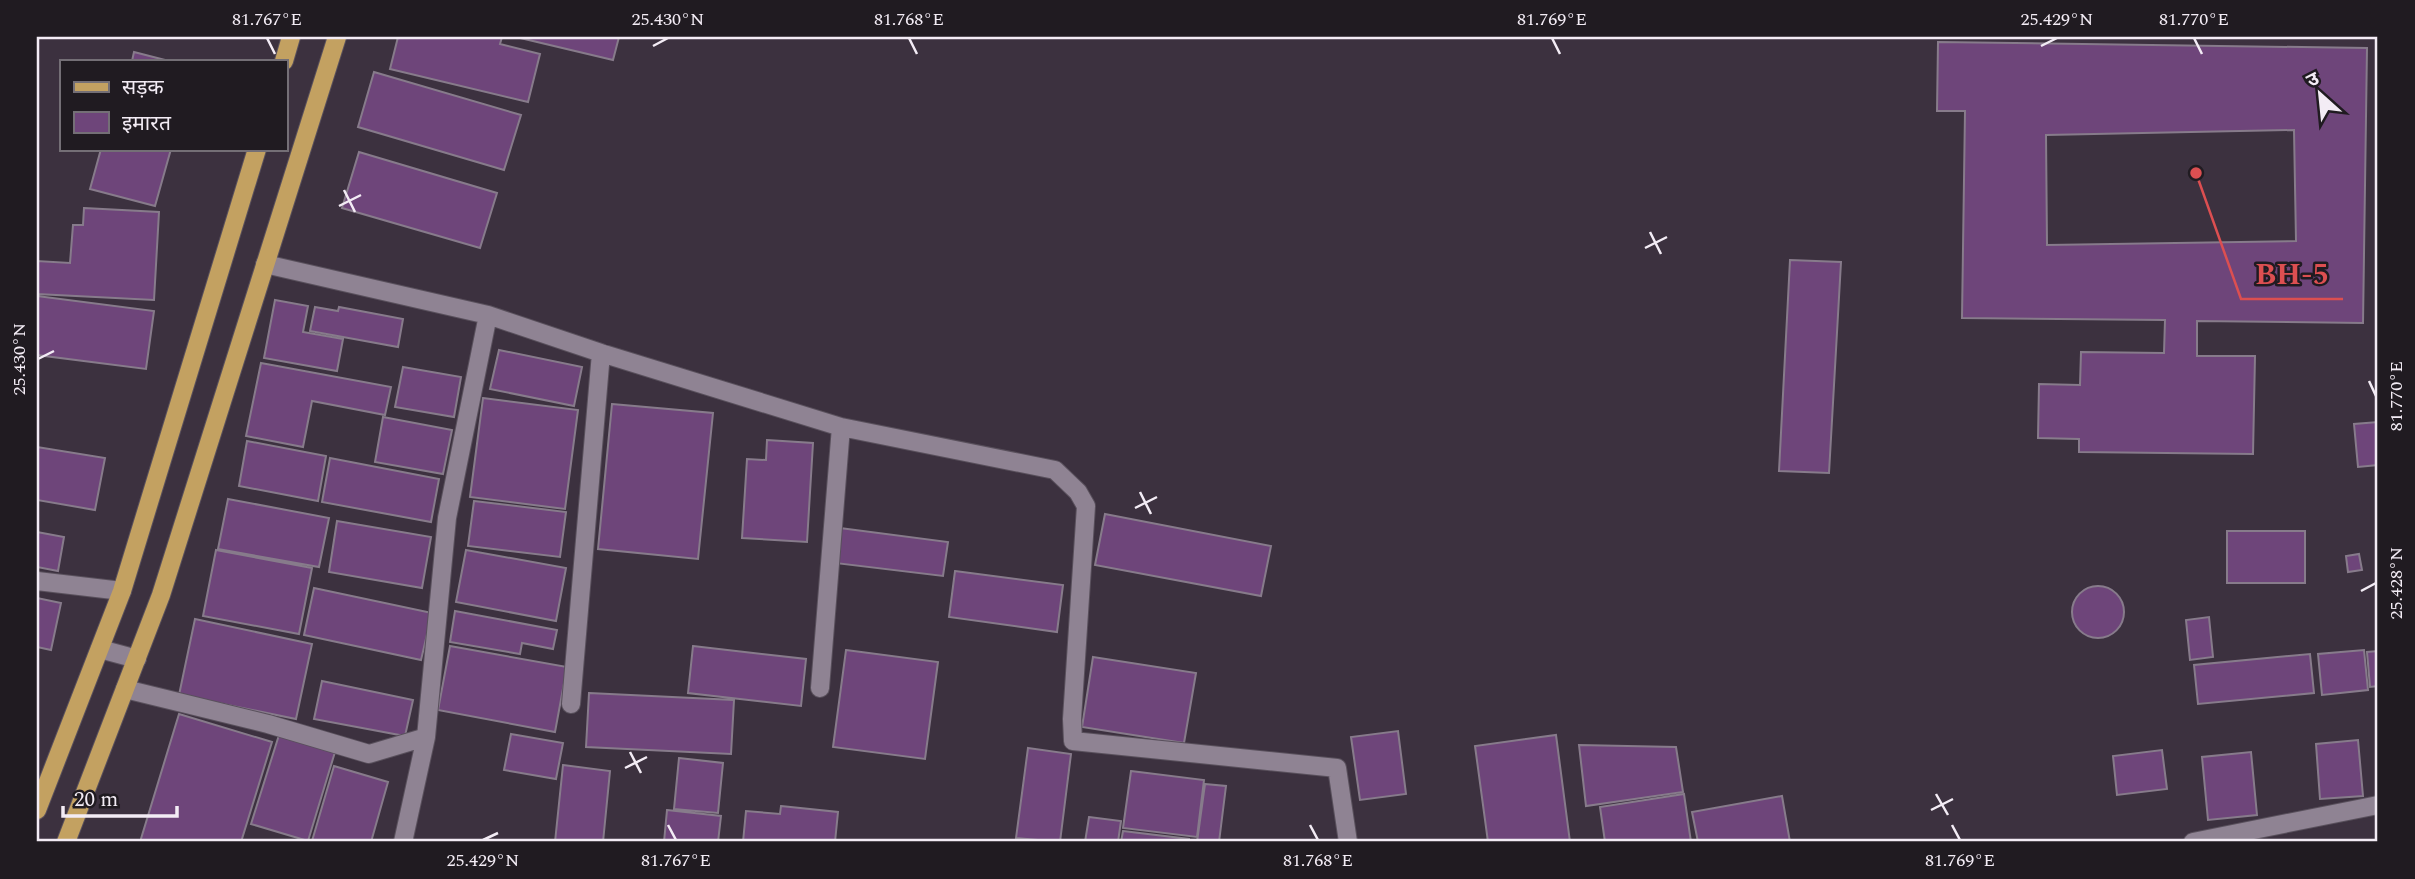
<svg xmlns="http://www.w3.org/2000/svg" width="2415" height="879" viewBox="0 0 2415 879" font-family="Spectral,'Noto Sans Devanagari',serif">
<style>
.building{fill:#6e457a;stroke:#877b8b;stroke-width:2;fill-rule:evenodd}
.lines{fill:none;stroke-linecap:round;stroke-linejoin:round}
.minor-casing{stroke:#59505c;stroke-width:20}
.major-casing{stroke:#59505c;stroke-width:20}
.minor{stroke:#8f8393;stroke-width:18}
.major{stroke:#c3a161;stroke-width:18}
.ticks{fill:none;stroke:#f3ecf5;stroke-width:2.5}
.leader{fill:none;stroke:#dc4f51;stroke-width:2.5}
.callout-dot{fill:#dc4f51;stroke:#201b21;stroke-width:2.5}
.callout-label{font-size:30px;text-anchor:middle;font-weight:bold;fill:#dc4f51;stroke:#201b21;stroke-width:5;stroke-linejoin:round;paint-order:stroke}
.neatline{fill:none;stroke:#f3ecf5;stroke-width:2.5}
.ticks-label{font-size:18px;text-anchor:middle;fill:#f3ecf5}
</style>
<rect width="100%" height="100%" fill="#3c313f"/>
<path class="building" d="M398,37H502L500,44L540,54L528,102L390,69Z
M516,37H619L613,60Z
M1938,42L2367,48L2363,323L2197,321V356H2255L2253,454L2079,452V439L2038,438L2039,384L2080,385L2081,352L2164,353L2165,320L1962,318L1965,111H1937ZM2294,130L2296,241L2047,245L2046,135Z
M134,52L169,61H132Z
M374,72L521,115L504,170L358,127Z
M101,149H171L155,206L90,189Z
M359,152L497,193L480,248L342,208Z
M84,208L159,212L154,300L37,294V261L70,263L73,225H83Z
M1790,260L1841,262L1829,473L1779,471Z
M37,296L154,311L146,369L37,355Z
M275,300L308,306L303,332L343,339L337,371L264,358Z
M315,307L338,311L339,307L403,319L398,347L310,331Z
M499,350L582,367L574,406L490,389Z
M261,363L391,387L385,415L312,401L303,447L246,436Z
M403,367L461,377L454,417L395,407Z
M483,398L578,410L565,509L470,497Z
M612,404L713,413L698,559L598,549Z
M383,417L452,430L443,474L375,462Z
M2378,422V465L2358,467L2354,424Z
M767,440L813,443L807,542L742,538L747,459L766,460Z
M247,441L326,456L318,501L239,486Z
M37,447L105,458L95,510L37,500Z
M330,458L439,479L431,522L322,502Z
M228,499L329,518L319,567L218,549Z
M474,501L566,512L560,557L468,546Z
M1105,514L1271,546L1261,596L1095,565Z
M337,521L431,537L422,588L329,572Z
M840,528L948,542L943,576L835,563Z
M2227,531H2305V583H2227Z
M37,532L64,537L58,571L37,567Z
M216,550L312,568L299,634L203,616Z
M466,550L566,568L556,621L456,602Z
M2359,554L2362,570L2348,572L2346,556Z
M955,571L1063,585L1057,632L949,617Z
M2072 612a26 26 0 1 1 52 0a26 26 0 1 1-52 0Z
M314,588L432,613L421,660L304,635Z
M37,598L61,603L51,650L37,647Z
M455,611L557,630L553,649L522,643L520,654L450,642Z
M2209,617L2213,657L2190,660L2186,620Z
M195,619L312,644L296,719L179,695Z
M450,646L567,667L555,732L438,710Z
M693,646L806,659L801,706L688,693Z
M846,650L938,662L925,759L833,747Z
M2364,650L2368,690L2322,695L2318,654Z
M2378,651V686L2370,687L2367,652Z
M2310,654L2314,693L2198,704L2194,665Z
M1093,657L1196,673L1184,743L1082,727Z
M322,681L413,700L405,736L314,719Z
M589,693L734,700L731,754L586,747Z
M179,714L272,742L241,842H140Z
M1398,731L1406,794L1360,800L1351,737Z
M511,734L563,743L556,779L504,770Z
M279,735L335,752L308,841L251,824Z
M1556,735L1570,842H1488L1475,746Z
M2358,740L2363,796L2320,799L2316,744Z
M1579,745L1676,747L1683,792L1586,806Z
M1028,748L1071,754L1060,842L1016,838Z
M2162,750L2167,789L2117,795L2113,756Z
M2251,752L2257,815L2208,820L2202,757Z
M679,758L723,763L718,813L674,809Z
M563,765L610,771L603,842H555Z
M334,766L388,782L371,842L312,841Z
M1131,771L1204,780L1197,837L1123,828Z
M1205,784L1226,786L1219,842H1197Z
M1684,794L1691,842H1605L1600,807Z
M1782,796L1790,842H1698L1692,812Z
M781,806L838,812L835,842H743L746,811L780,814Z
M667,810L721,816L718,842H664Z
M1089,817L1121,821L1118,842H1085Z
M1123,831L1189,839V842H1121Z"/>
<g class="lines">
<defs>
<path id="minor" d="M265,264L488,315L601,353L841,427L1055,470L1078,492L1086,506L1072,719L1073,741L1337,768L1348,842
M37,581L122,591
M100,649L137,659
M820,688L841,427
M125,689L268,724L369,754L426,737
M571,704L601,353
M403,842L426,737L447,518L488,315
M2193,842L2378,805"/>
<path id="major" d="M284,61L291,37
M37,810L122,591L257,149
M66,842L161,595L337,37"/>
</defs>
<use href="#minor" class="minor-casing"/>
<use href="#major" class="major-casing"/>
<use href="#minor" class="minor"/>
<use href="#major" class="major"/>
</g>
<path class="ticks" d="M267,38L275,54M909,38L917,54M1552,38L1560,54M2194,38L2202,54M653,46L668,38M2041,46L2057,38M344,190L355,212M339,206L361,195M1650,232L1661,254M1645,248L1667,237M38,359L54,351M2369,381L2376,396M1140,492L1151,514M1135,508L1157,497M2361,591L2376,583M630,752L641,773M625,768L647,757M1936,794L1948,815M1931,810L1953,799M668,825L676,840M1310,825L1318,840M1952,825L1960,840M483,840L498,833"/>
<path class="leader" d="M2196 173L2241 299H2343"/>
<circle class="callout-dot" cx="2196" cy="173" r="7"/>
<g class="callout-label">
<text x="2292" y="284">BH-5</text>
</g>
<rect width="2415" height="879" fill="none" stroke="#201b21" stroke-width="77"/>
<rect x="60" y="60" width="228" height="91" fill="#201b21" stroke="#746f76" stroke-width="2"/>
<rect x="74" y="82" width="35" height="10" fill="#c3a161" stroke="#746f76" stroke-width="2"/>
<text x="122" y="94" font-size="21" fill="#f3ecf5">सड़क</text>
<rect x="74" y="112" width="35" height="21" fill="#6e457a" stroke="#746f76" stroke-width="2"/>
<text x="122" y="130" font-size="21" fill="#f3ecf5">इमारत</text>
<g transform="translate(2320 94) rotate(333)" stroke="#201b21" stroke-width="5" paint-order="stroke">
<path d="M0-5L12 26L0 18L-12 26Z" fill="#f3ecf5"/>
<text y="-10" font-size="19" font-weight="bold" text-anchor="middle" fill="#f3ecf5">उ</text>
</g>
<path d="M63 806v10h114v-10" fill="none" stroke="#f3ecf5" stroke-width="3.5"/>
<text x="74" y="806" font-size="21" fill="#f3ecf5" stroke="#201b21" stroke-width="5" paint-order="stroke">20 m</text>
<rect x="38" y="38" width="2338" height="802" class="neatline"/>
<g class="ticks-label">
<text x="267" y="25">81.767°E</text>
<text x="668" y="25">25.430°N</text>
<text x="909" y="25">81.768°E</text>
<text x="1552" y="25">81.769°E</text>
<text x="2057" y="25">25.429°N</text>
<text x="2194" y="25">81.770°E</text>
<text transform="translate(19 359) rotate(-90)" y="6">25.430°N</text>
<text transform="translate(2396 396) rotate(-90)" y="6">81.770°E</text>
<text transform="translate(2396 583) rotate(-90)" y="6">25.428°N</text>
<text x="483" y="866">25.429°N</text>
<text x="676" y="866">81.767°E</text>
<text x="1318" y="866">81.768°E</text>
<text x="1960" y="866">81.769°E</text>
</g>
</svg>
